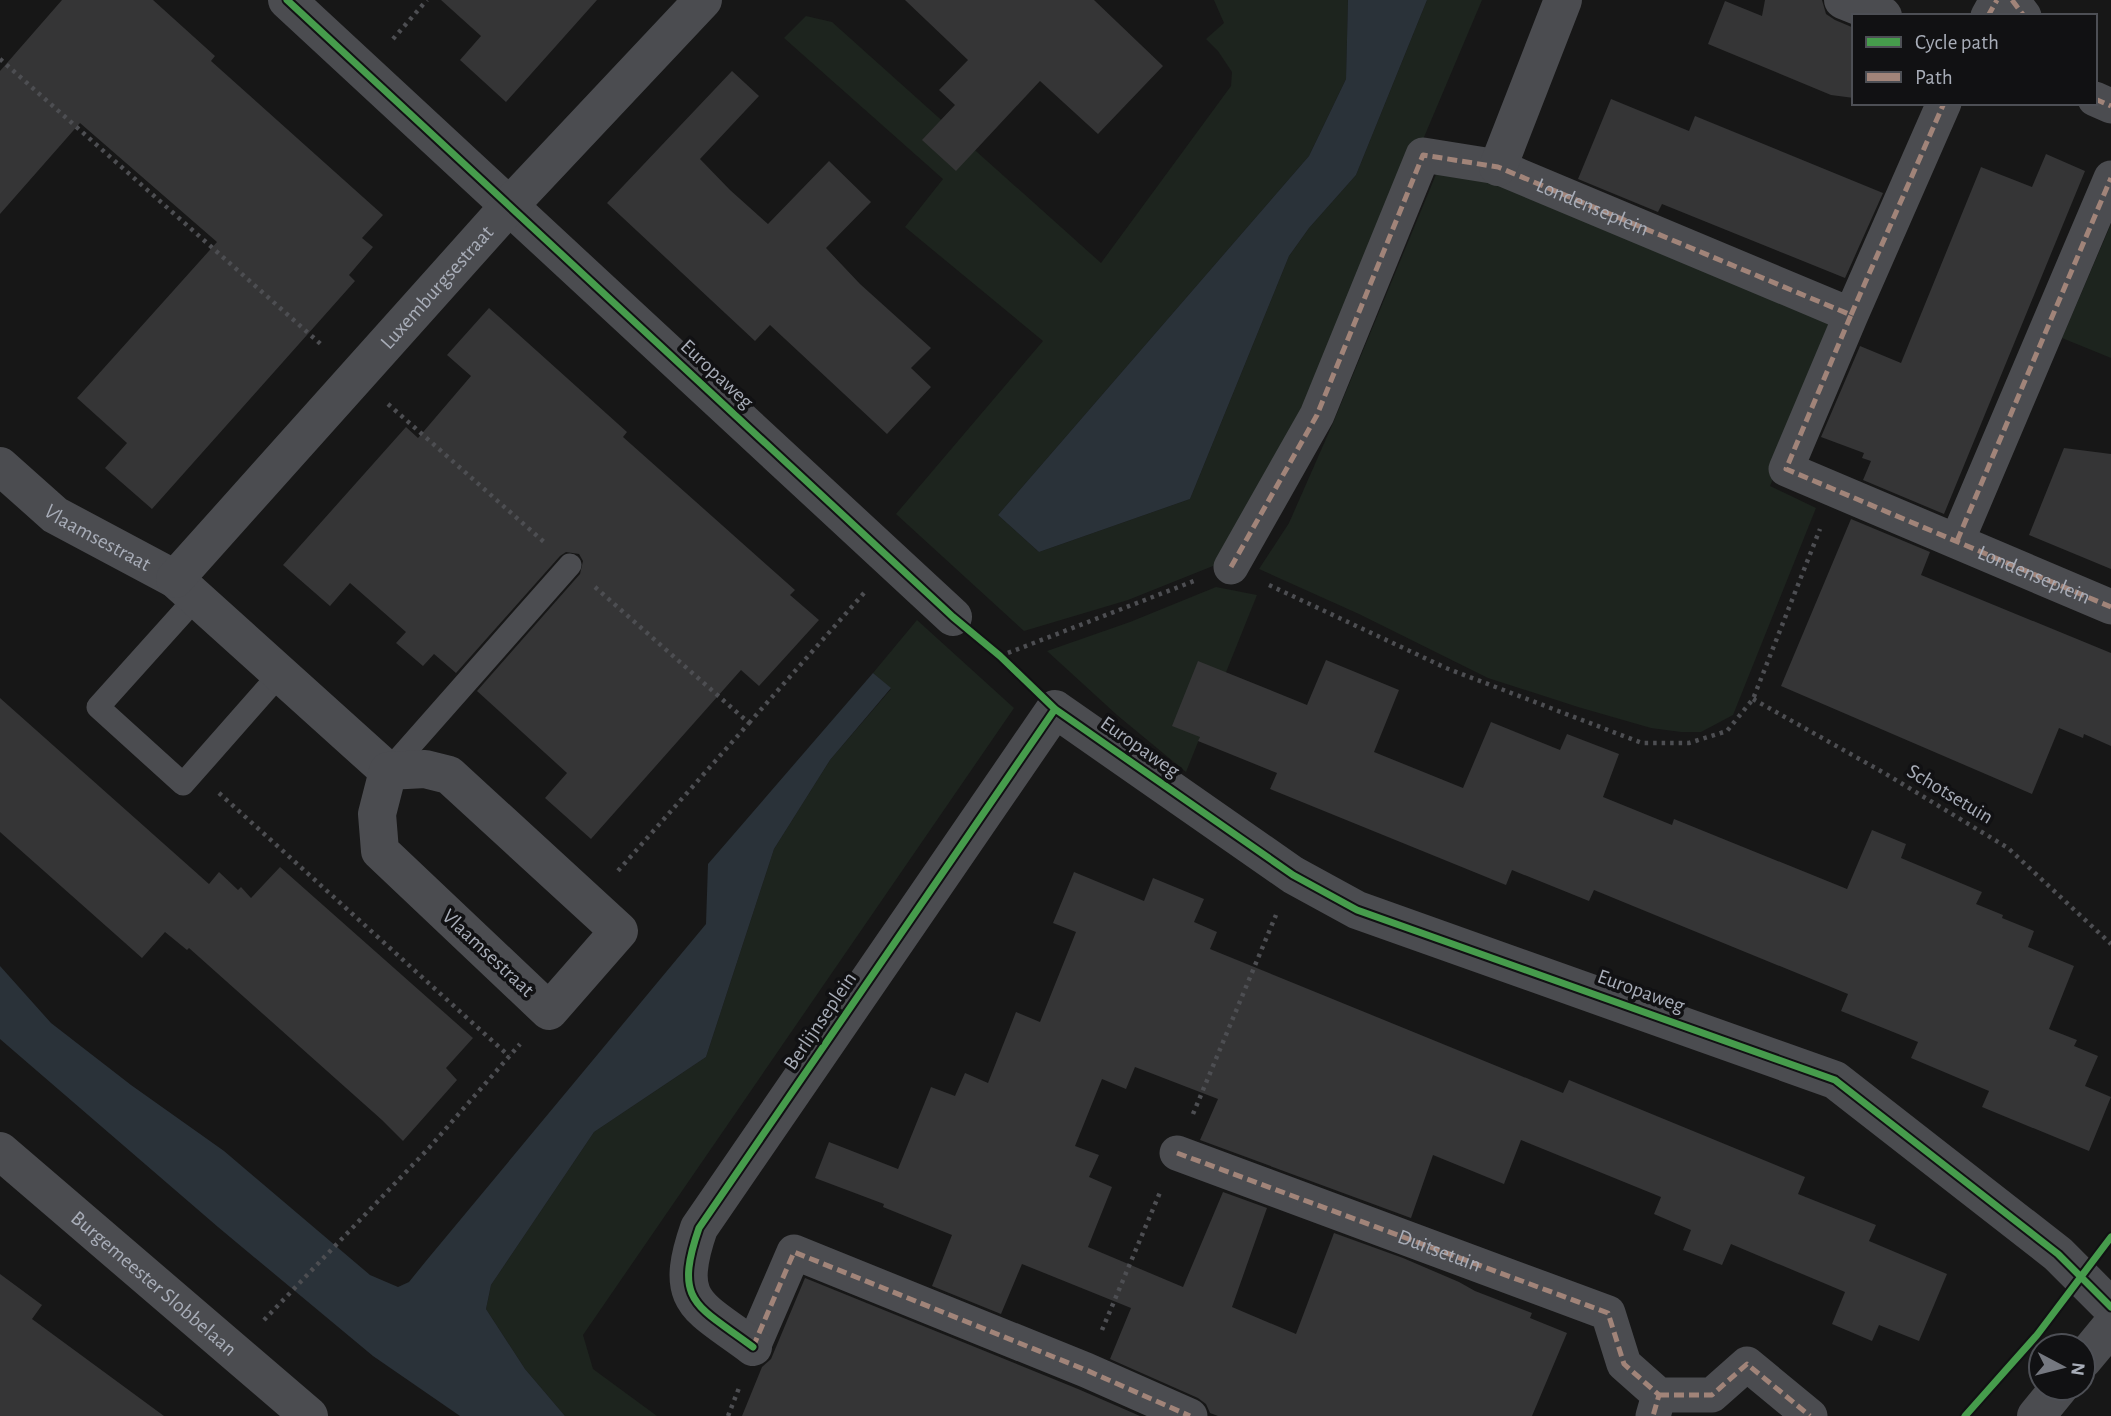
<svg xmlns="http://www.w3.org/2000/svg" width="2111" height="1416" viewBox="0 0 2111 1416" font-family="'Alegreya Sans',sans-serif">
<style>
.green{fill:#1d241e}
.water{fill:#2a3239}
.building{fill:#353536}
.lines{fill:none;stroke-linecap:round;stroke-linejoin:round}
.path{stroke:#4d4e52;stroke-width:4.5;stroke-dasharray:3.5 5;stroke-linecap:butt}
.service{stroke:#4b4c50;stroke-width:23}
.pedestrian{stroke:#4b4c50;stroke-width:35}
.minor{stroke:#4b4c50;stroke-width:38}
.tertiary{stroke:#4b4c50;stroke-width:38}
.quiet{stroke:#a18479;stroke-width:5;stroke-dasharray:10 5;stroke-linecap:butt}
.cycleway-casing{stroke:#111113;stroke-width:11}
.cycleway{stroke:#469c4c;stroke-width:7}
.labels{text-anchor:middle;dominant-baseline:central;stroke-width:7;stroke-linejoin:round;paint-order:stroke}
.street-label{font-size:21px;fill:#a8adb8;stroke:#111113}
</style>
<rect width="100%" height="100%" fill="#171717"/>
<path class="green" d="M1214,0H1348L1346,79L1309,156L998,515L1039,552L1190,499L1289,256L1309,228L1356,175L1427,0H1482L1375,253L1233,558L1128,600L1024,631L896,514L1043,341L905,227L943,179L784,38L806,16L832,22L1101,263L1231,86L1232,72L1218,51L1206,39L1224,23Z
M1442,160L1839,317L1770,486L1816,508L1733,715L1701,732H1681L1651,728L1578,707L1488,678L1359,614L1259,569L1289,523L1333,423Z
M2111,224V358L2062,338Z
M1216,587L1257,595L1186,772L1117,715L1047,651L1130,622Z
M917,620L1014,708L583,1335L593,1369L657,1416H565L525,1369L486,1309L491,1285L594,1132L706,1057L774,849L830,760L891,689L873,673Z"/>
<path class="water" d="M1348,0H1427L1356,175L1309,228L1289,256L1190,499L1039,552L998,515L1309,156L1346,79Z
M873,673L891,688L830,760L774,849L706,1057L594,1132L491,1285L486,1309L525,1369L565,1416H460L373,1356L218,1227L0,1039V966L51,1023L131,1085L224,1151L370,1275L398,1287L409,1282L426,1261L706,924L708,864Z"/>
<path class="building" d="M62,0H153L215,56L211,61L383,215L362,238L373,247L349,275L355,281L152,509L105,468L127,443L77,398L217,242L80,123L0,214V71Z
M441,0H597L506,102L460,60L481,36Z
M905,0H1094L1163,66L1098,134L1040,81L956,171L922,140L955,105L939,90L968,60Z
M1765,0H1822L1826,14L1835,20L1854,28V98L1831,95L1708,44L1725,1L1762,16Z
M732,71L759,96L700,159L730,190L768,224L829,161L871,202L826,248L860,284L931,348L911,368L931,387L887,434L770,325L755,341L607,203Z
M1611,99L1689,131L1695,116L1883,193L1845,278L1662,204L1658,212L1578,179Z
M2046,154L2085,171L1944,514L1863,480L1871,461L1862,458L1864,453L1821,437L1860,346L1901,363L1981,167L2032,187Z
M489,308L627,432L623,437L795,590L790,595L819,620L759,686L741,670L591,839L545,798L567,773L477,691L580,574L583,561L579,554L566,552L560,556L456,673L434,654L423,666L396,643L406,632L350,583L330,606L283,565L406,427L418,438L471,376L447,355Z
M2064,448L2111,454V569L2029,535Z
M1851,519L1930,552L1921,575L2111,653V746L2084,734L2083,738L2059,728L2032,794L1781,686Z
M1326,660L1399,690L1374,752L1463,788L1491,722L1560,750L1567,734L1619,754L1603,797L1672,825L1674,819L1847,889L1872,830L1906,844L1901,858L1982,892L1976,904L2003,915L2002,918L2034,931L2028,947L2074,966L2049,1029L2077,1040L2074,1046L2098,1056L2085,1086L2111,1097L2089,1151L1982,1107L1989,1091L1911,1058L1918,1042L1841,1011L1848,994L1594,890L1589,901L1512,870L1506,885L1270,789L1277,773L1198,741L1200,737L1172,726L1198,661L1307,705Z
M0,698L209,884L219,872L238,890L241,887L251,898L280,867L473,1038L446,1068L457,1080L403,1141L382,1120L189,948L187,950L165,932L142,958L0,832Z
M1074,872L1144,901L1153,878L1204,899L1194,922L1217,932L1210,949L1563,1093L1569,1080L1805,1177L1798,1194L1876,1225L1869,1241L1947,1274L1919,1341L1879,1325L1872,1341L1832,1324L1845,1292L1731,1244L1722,1265L1683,1250L1691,1230L1654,1214L1661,1197L1521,1140L1504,1184L1433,1155L1411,1218L1200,1140L1218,1099L1135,1067L1126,1089L1102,1079L1075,1146L1099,1155L1089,1177L1112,1187L1088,1247L1183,1287L1223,1192L1267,1208L1232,1307L1296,1334L1334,1233L1403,1258L1459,1282L1475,1291L1532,1313L1530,1318L1567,1333L1532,1416H1218L1210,1413L1206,1404L1198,1398L1110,1359L1131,1308L1022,1264L1001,1314L932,1286L952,1235L883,1207L884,1204L815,1178L829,1142L898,1169L931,1087L955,1096L965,1073L988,1083L1016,1012L1040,1022L1076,932L1053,923Z
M0,1274L42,1305L32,1319L164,1416H0Z
M805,1278L1078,1389L1140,1416H742L762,1367L771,1359Z"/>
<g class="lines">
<path class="path" d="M393,39L427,0
M0,59L324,347
M388,404L544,542
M1269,585L1446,668L1642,743H1689L1727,731L1753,699L1820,529
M595,587L749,723L617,872
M1000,656L1194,581
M1753,699L1886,774L2008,848L2111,944
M749,723L864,593
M219,793L509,1056
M1193,1114L1276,915
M264,1320L428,1149L520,1044
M1102,1330L1161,1190
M728,1416L739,1388"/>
<path class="service" d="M196,598L98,707L183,784L280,674
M388,771L570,565"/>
<path class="pedestrian" d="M2012,0L2024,16
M1988,16L1997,0
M2095,99L2111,106
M1851,315L1944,103
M1957,541L2111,178
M1231,567L1317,415L1423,155L1498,167L1851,315L1786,469L2111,607
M1177,1153L1608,1313L1624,1364L1659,1395L1653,1416
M753,1347L794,1252L1086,1370L1190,1416
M1659,1395H1712L1747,1364L1810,1416"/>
<g class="minor">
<path d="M287,0L953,617"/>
<path d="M1843,0L1883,16"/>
<path d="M1498,167L1563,0"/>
<path id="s1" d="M0,466L55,515L175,579L388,771"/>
<path id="s2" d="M175,579L510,205L703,0"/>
<path d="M425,769L449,775L619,931L549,1011L380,851L377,814L388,771Z"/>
<path d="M753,1347C697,1305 673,1303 699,1228L1055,709L1293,875L1357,910L1835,1080L2058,1254L2111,1307"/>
</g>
<g class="tertiary">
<path id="s3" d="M0,1151L309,1416"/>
<path d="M2083,1360L2111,1326"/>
<path d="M2036,1416L2059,1388"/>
</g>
<g class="quiet">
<path d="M2012,0L2024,16"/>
<path d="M1988,16L1997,0"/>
<path d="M2095,99L2111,106"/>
<path d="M1851,315L1944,103"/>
<path d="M1957,541L2111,178"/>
<path id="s4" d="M1231,567L1317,415L1423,155L1498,167L1851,315L1786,469L2111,607"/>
<path id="s5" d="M1177,1153L1608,1313L1624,1364L1659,1395L1653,1416"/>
<path d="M753,1347L794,1252L1086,1370L1190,1416"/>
<path d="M1659,1395H1712L1747,1364L1810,1416"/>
</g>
<defs>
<path id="cycleway" d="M287,0L953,617L1000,656L1055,709L1293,875L1357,910L1835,1080L2058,1254L2111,1307
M753,1347C697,1305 673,1303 699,1228L1055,709
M1965,1416L2037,1335L2111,1237"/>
</defs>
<use href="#cycleway" class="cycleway-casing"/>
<use href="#cycleway" class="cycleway"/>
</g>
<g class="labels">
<g class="street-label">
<text stroke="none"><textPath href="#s4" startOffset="634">Londenseplein</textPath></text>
<text stroke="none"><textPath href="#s2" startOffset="392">Luxemburgsestraat</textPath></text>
<text transform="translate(717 374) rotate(43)">Europaweg</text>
<text stroke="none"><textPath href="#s1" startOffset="122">Vlaamsestraat</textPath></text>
<text stroke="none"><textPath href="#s4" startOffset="1351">Londenseplein</textPath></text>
<text transform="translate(1140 747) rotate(35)">Europaweg</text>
<text transform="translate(1950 794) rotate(31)">Schotsetuin</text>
<text transform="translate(488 953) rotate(43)">Vlaamsestraat</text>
<text transform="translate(1641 991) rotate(20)">Europaweg</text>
<text transform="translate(820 1021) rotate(-56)">Berlijnseplein</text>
<text stroke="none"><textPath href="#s5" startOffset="280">Duitsetuin</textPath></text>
<text stroke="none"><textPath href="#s3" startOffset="203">Burgemeester Slobbelaan</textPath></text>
</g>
</g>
<rect x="1852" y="14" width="245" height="91" fill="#111113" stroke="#4d4f55" stroke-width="2"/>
<rect x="1866" y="37" width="35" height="10" fill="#469c4c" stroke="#4d4f55" stroke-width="2"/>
<text x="1915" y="49" font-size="21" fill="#a8adb8">Cycle path</text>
<rect x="1866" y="72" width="35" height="10" fill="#a18479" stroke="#4d4f55" stroke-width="2"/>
<text x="1915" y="84" font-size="21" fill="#a8adb8">Path</text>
<g transform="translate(2062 1367) rotate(97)"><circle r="33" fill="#111113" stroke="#4d4f55" stroke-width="2"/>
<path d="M0-5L12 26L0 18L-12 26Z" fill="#757880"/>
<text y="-10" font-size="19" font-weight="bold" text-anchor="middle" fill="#a8adb8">N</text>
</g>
</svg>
